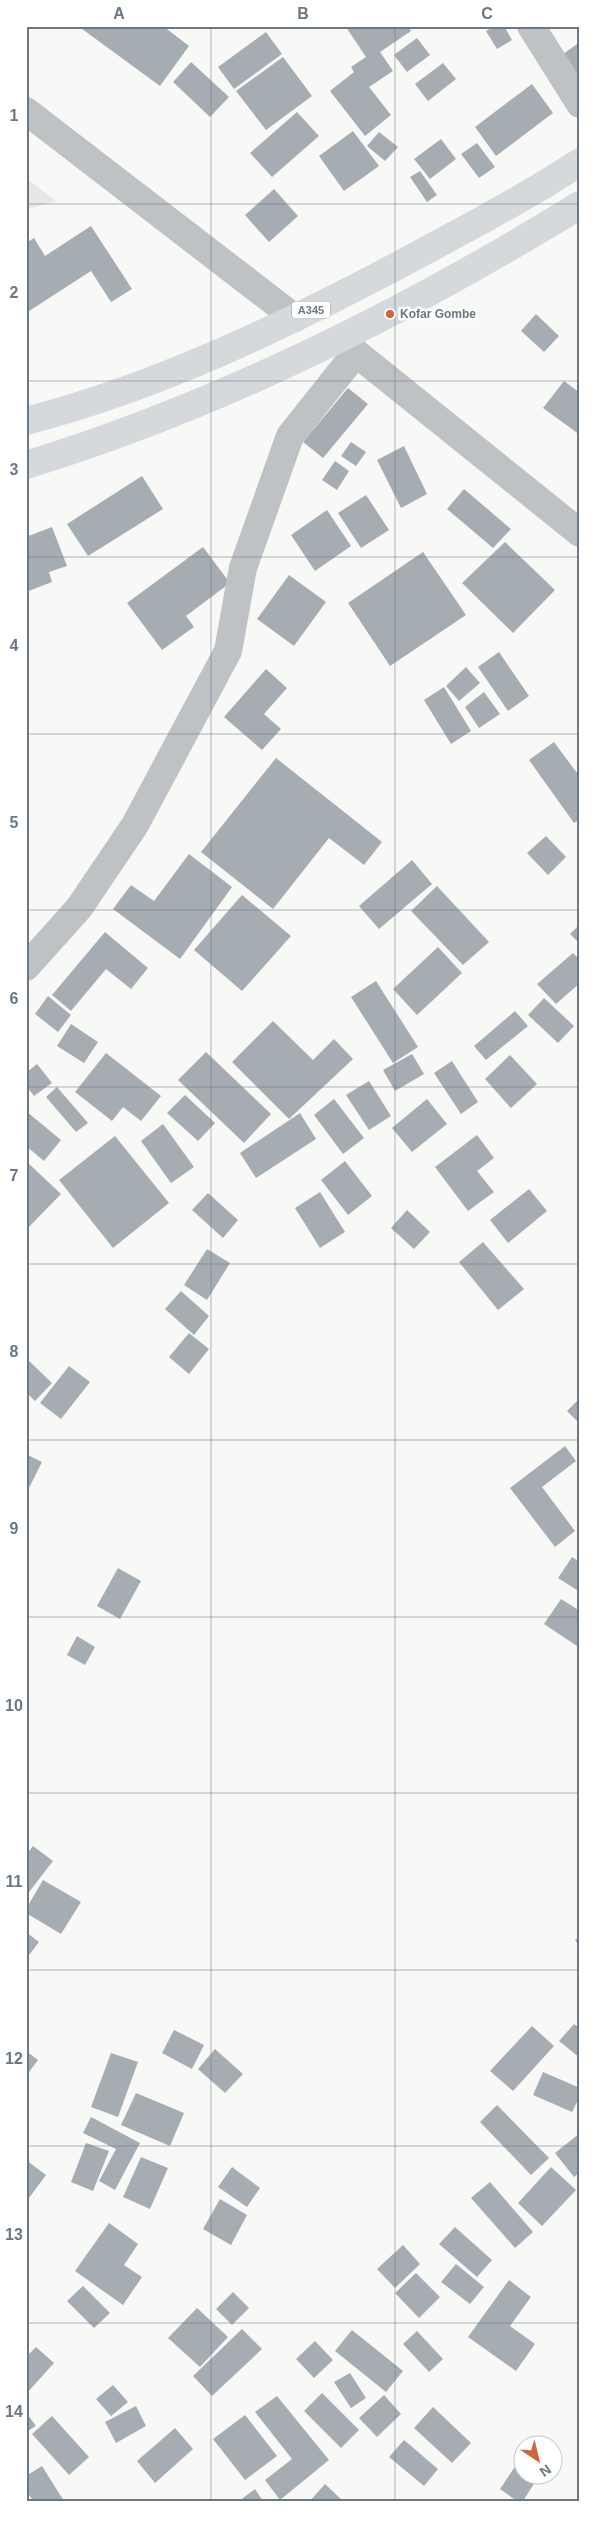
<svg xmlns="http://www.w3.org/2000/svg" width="606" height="2527" viewBox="0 0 606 2527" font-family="Arial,sans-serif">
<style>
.built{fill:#e6e7e6}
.building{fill:#a6adb2}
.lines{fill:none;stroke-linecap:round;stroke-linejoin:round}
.minor{stroke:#bec2c5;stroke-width:28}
.highway{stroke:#d5d9dc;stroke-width:28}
.grid{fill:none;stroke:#6b7883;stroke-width:1;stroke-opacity:0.55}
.poi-dot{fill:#cf643f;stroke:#fff;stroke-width:2}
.labels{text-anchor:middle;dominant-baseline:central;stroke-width:5;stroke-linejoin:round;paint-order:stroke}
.shield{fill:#fff;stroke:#97a0a8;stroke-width:1}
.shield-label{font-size:11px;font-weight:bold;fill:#6b7883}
.poi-label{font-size:12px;font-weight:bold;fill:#6b7883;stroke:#fff;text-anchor:start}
.neatline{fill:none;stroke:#6b7883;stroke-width:2}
.grid-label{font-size:16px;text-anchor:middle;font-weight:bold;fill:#6b7883}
</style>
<rect width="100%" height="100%" fill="#f8f8f6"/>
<path class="built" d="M26,178L56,201L26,210Z"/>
<path class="building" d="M78,26H163L189,46L160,86Z
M408,26L411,31L380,52L393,71L369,87L391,115L365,136L330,91L354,72L351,67L366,57L346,27Z
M495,26H504L512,40L497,49L486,31Z
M266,32L282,54L234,89L218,67Z
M417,38L430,55L407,72L394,55Z
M580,42V86L559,57Z
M283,57L312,96L266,130L236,91Z
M191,62L229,97L210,117L173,82Z
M443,63L456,79L428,101L415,84Z
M532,84L553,113L496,156L475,127Z
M297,112L319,136L272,177L250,153Z
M353,131L379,166L344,191L319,156Z
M379,132L398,147L385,161L367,146Z
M441,139L456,159L430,179L414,159Z
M477,143L495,167L479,178L461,154Z
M420,171L437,195L427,202L410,177Z
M274,189L298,216L269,242L245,215Z
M91,226L132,289L111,302L91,271L26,313V243L34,238L45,256Z
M536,314L559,336L544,352L521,331Z
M564,381L580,393V435L543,408Z
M348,388L368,404L323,458L303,442Z
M351,442L366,452L356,466L341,456Z
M404,446L427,494L401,508L377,460Z
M335,461L349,471L337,490L322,480Z
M142,476L163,509L88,556L67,524Z
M464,489L511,529L493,548L447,509Z
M366,495L389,530L361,548L338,513Z
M327,510L351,546L315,571L291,535Z
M52,527L67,566L49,572L52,582L26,592V537Z
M505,542L555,590L513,633L462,583Z
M203,547L230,583L186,616L194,627L162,650L127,603Z
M423,552L466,615L390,666L348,603Z
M289,575L326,602L294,646L257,619Z
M499,652L529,696L508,711L478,667Z
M466,667L480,683L459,701L446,686Z
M266,669L287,688L264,714L281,729L262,750L224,717Z
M444,687L471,731L451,744L424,700Z
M484,692L500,714L479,728L465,707Z
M554,742L580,777V819L574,823L529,760Z
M276,758L382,842L364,865L329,838L273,909L201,852Z
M546,836L566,857L548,875L527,853Z
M189,854L232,887L180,959L113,909L131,885L154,901Z
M412,860L432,884L379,929L359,906Z
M437,886L489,942L463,965L411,911Z
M242,895L291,936L242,991L194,950Z
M580,924V944L570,934Z
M105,932L148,968L131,989L106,969L71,1011L52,995Z
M438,947L462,973L417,1015L393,989Z
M573,953L580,960V983L556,1004L537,984Z
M376,981L418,1047L393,1063L351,997Z
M48,996L71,1015L58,1032L35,1014Z
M544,998L574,1026L558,1043L528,1015Z
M515,1011L528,1026L486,1060L474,1046Z
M273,1021L313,1060L334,1039L353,1059L289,1119L232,1062Z
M71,1024L98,1042L84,1063L57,1046Z
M206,1052L271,1114L244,1143L178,1080Z
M106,1053L161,1096L141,1121L123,1107L112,1121L75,1092Z
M412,1054L424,1074L395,1091L383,1070Z
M510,1055L537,1084L511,1108L485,1079Z
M452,1061L478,1102L461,1114L434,1073Z
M37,1064L52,1083L34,1096L26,1086V1073Z
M369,1081L391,1116L369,1130L346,1095Z
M57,1087L88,1123L76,1132L46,1097Z
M185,1095L215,1123L198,1141L167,1113Z
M334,1099L364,1138L343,1154L314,1115Z
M427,1099L447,1124L412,1152L392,1128Z
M26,1111L61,1140L44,1161L26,1146Z
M300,1113L316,1139L256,1178L240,1153Z
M163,1124L194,1167L171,1183L141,1141Z
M477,1135L494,1158L477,1171L494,1192L468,1211L435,1167Z
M115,1136L169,1203L113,1248L59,1180Z
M26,1161L61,1194L26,1230Z
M345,1161L372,1196L348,1215L321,1180Z
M529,1189L547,1211L508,1243L490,1220Z
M320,1192L345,1232L320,1248L295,1208Z
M208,1193L238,1220L223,1238L192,1210Z
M407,1210L430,1232L414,1249L391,1228Z
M483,1242L524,1289L498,1310L459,1262Z
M207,1249L230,1263L207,1300L184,1285Z
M181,1291L209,1316L194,1335L165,1309Z
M189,1333L209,1349L189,1374L169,1357Z
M26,1358L52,1383L35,1401L26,1392Z
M69,1366L90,1382L61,1419L40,1403Z
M580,1398V1424L567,1411Z
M565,1446L576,1461L542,1487L575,1531L555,1547L510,1488Z
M26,1454L42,1462L26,1494Z
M572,1557L580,1562V1592L558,1578Z
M118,1568L141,1581L120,1619L97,1606Z
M561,1599L580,1611V1648L544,1624Z
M77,1636L95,1647L85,1665L67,1655Z
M33,1846L53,1861L26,1896V1855Z
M43,1880L81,1902L61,1934L26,1913V1909Z
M26,1932L39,1942L26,1959Z
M580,1936V1947L575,1940Z
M574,2024L580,2028V2058L559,2041Z
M532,2026L554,2046L513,2091L490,2071Z
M174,2030L204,2045L192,2069L162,2053Z
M215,2049L243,2074L225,2093L198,2069Z
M26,2051L38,2060L26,2076Z
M111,2053L138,2062L118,2117L91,2107Z
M543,2072L580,2088V2096L572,2112L533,2095Z
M136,2093L184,2113L170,2146L121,2125Z
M497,2105L549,2158L531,2175L480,2122Z
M91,2117L140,2143L115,2190L99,2181L116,2149L83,2133Z
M580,2133V2172L574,2177L555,2153Z
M86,2143L109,2151L93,2191L71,2182Z
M141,2157L168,2168L150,2209L123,2197Z
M26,2160L46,2175L29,2198L26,2195Z
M232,2167L260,2188L247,2207L218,2187Z
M551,2167L576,2190L542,2226L518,2203Z
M490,2182L533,2232L515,2248L471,2198Z
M220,2199L247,2215L231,2245L203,2229Z
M109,2223L138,2244L124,2265L142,2277L123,2305L75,2271Z
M455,2227L492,2260L477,2277L439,2244Z
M403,2245L420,2264L395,2288L377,2269Z
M456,2264L484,2287L470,2304L441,2282Z
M416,2273L440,2297L419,2318L395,2293Z
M509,2280L531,2297L510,2326L535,2344L516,2371L468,2337Z
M83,2286L110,2313L94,2328L67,2301Z
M233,2292L249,2308L232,2325L216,2309Z
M197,2308L228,2337L200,2367L168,2338Z
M242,2329L262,2349L212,2396L193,2376Z
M352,2330L403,2371L386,2392L335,2351Z
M417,2331L443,2359L429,2372L403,2344Z
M315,2341L333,2360L314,2378L296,2359Z
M36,2347L54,2363L26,2394V2357Z
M350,2373L366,2398L351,2408L334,2382Z
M113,2385L128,2402L111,2416L96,2399Z
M322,2393L359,2430L341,2448L304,2411Z
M384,2395L401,2414L377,2437L359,2418Z
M277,2396L329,2460L280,2500L265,2480L292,2459L255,2412Z
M136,2406L146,2426L116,2443L105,2422Z
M433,2407L471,2443L452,2463L414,2428Z
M26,2412L36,2426L26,2432Z
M245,2415L277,2456L245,2480L213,2439Z
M52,2416L89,2457L69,2475L32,2434Z
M175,2428L193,2449L155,2483L137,2461Z
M404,2440L438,2469L424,2486L389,2457Z
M516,2465L524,2470V2474H531L537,2479L523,2501H517L500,2489Z
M42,2466L64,2501H33L26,2490V2476Z
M325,2484L343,2501H310Z
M255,2489L263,2501H239Z"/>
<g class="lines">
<path class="minor" d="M531,26L580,104
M26,111L295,318
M346,339L356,353L580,533
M26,967L79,908L135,825L228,651L243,568L290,436L356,353"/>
<path class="highway" d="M26,421C157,387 280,328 399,265C460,232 522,200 580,162
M26,465C222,405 406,312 580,205"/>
</g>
<path class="grid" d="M211,26V2501M395,26V2501M26,204H580M26,381H580M26,557H580M26,734H580M26,910H580M26,1087H580M26,1264H580M26,1440H580M26,1617H580M26,1793H580M26,1970H580M26,2146H580M26,2323H580"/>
<circle class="poi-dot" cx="390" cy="314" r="5"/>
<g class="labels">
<rect class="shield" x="292" y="301.5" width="38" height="17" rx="4"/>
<g class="shield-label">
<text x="311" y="310">A345</text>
</g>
<g class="poi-label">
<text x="400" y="314">Kofar Gombe</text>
</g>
</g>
<rect width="606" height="2527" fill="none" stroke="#ffffff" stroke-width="55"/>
<g transform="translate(538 2460) rotate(145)"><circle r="24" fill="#ffffff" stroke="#c4c9cd"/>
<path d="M0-4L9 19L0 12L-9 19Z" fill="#cf643f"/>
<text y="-8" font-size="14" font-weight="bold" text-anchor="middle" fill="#6b7883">N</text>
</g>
<rect x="28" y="28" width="550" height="2472" class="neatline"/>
<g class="grid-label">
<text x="119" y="19">A</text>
<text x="303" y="19">B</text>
<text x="487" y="19">C</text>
<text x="14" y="121">1</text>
<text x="14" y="298">2</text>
<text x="14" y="475">3</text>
<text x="14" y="651">4</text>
<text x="14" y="828">5</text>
<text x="14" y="1004">6</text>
<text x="14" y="1181">7</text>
<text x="14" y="1357">8</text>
<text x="14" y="1534">9</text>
<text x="14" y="1711">10</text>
<text x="14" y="1887">11</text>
<text x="14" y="2064">12</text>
<text x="14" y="2240">13</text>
<text x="14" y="2417">14</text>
</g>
</svg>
